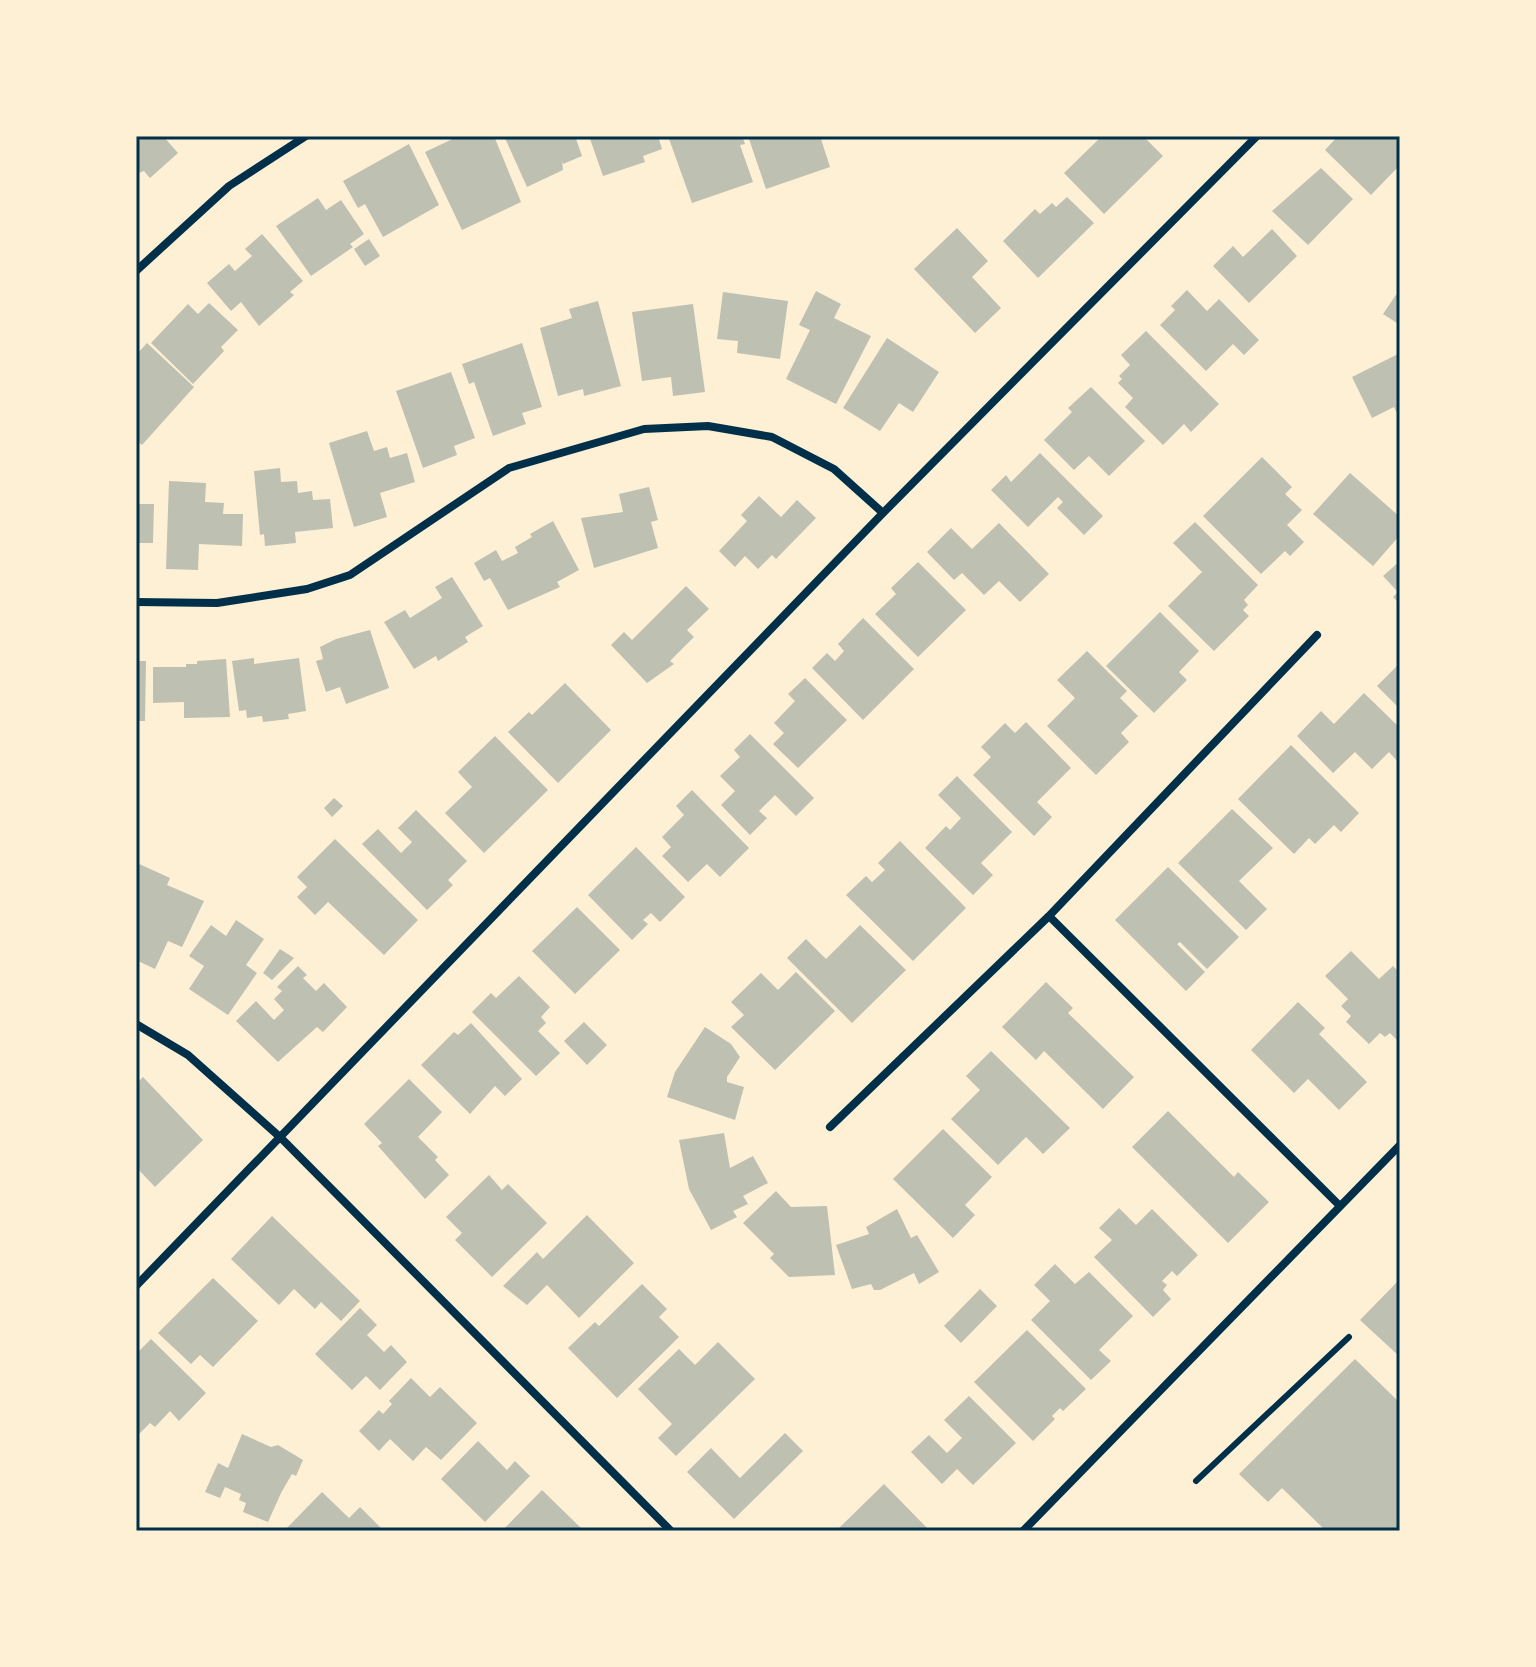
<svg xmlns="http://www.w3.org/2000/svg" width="1536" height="1667" viewBox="0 0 1536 1667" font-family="'Alegreya Sans',sans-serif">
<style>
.building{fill:#bec0b2}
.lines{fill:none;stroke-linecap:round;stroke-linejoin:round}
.service{stroke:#003049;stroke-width:6}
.minor{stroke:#003049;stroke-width:8}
.neatline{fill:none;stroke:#003049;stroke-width:3}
</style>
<rect width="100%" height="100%" fill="#fdf0d5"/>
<path class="building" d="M136,136H163L178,153L150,178L144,171L136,174Z
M459,136H494L521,202L462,230L425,152Z
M504,136H575L582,156L563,164L562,161L563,170L527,187Z
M589,136H658L662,149L643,156L645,162L603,176Z
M668,136H742L745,144L740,145L753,182L692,203Z
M748,136H820L830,167L766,189Z
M1102,136H1143L1163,156L1104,214L1064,173Z
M1338,136H1400V165L1371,195L1325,150Z
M409,144L439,205L383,237L365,204L358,208L343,181Z
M1321,168L1353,199L1308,245L1272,211Z
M1067,197L1094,223L1038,278L1003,241L1035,209L1040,214L1052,203L1056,207Z
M318,198L326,210L341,200L364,234L350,244L353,247L311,276L276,226Z
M957,228L988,261L972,277L1001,308L975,333L914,269Z
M1272,229L1297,256L1249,303L1213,266L1233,246L1243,257Z
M262,234L303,281L290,292L294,295L259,326L241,302L231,311L207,283L229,264L235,271L252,256L245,249Z
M369,239L380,256L365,266L354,249Z
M1400,289V325L1383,314Z
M1187,290L1207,311L1219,299L1259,340L1244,355L1233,344L1206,371L1160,325L1175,310L1171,306Z
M816,291L841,304L834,318L871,336L836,404L786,379L810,330L799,325Z
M723,292L788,301L780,359L737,353L738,341L717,339Z
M598,301L621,386L584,396L583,389L558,396L540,328L572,318L569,309Z
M209,303L238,330L221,347L224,351L193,384L151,343L188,304L198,314Z
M693,304L705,392L673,396L671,377L642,381L632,312Z
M1146,331L1219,404L1191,432L1184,424L1163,445L1125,407L1133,398L1118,383L1122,379L1119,376L1130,365L1121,355Z
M887,338L939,372L913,412L899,403L880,431L843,408Z
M147,343L194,387L142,445L136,440V355Z
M522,343L542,407L522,413L526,424L493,436L474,382L469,384L462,364Z
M1400,353V420L1394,407L1372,418L1352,377Z
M451,372L475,438L454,446L457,455L423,468L396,391Z
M1091,387L1145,441L1109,476L1089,456L1074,470L1044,440L1072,412L1068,408Z
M367,431L374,451L387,447L390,458L407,453L415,482L380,493L387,517L354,527L329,443Z
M1040,453L1103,516L1084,535L1057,508L1063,502L1058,497L1028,527L991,490L1006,475L1011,482Z
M1262,457L1292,487L1285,494L1302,510L1287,525L1304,542L1290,556L1285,551L1261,574L1203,516Z
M280,468L281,482L297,481L298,493L312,491L313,500L330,499L333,528L295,532L296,543L265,546L264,534L260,535L254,471Z
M1350,473L1400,517V535L1373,566L1313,514Z
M169,481L206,483L205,502L224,503L223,514H243L242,546L199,544L198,570L166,569Z
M649,487L658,520L651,522L658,548L594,568L581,518L623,512L619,494Z
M759,496L781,517L797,500L816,518L776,559L772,555L758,569L745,556L735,567L719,551L747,521L741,515Z
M136,504H154L153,543H136Z
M553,521L579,570L557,582L560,587L508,610L490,578L484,581L474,563L496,550L502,561L518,553L515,547L532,537L530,534Z
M1195,522L1258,585L1244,600L1248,605L1243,610L1249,616L1214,651L1168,606L1202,572L1173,543Z
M999,523L1049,574L1020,602L999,581L984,595L962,573L954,580L927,552L951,528L972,549Z
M1400,561V604L1393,597L1398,592L1383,576Z
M918,562L966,610L918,657L875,614L896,594L891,588Z
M452,577L483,626L465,637L468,642L438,661L436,656L414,669L384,622L405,610L410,618L442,598L435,587Z
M686,586L709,609L687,630L694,637L670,661L674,664L647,683L611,645L624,632L632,640Z
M1160,612L1199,651L1179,672L1187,680L1154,713L1106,666Z
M863,618L914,669L863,720L812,668L827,653L835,661L844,651L838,644Z
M370,630L389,688L346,704L340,687L326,692L316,661L323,659L320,647L336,639Z
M1087,651L1127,691L1120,698L1138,716L1121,733L1129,742L1096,775L1047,726L1075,698L1057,680Z
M254,658V664L299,658L306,711L288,714L289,719L263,722L262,716L247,718L246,710L239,711L232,661Z
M226,659L230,717L184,718V702L153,703V667H186V664H197V661Z
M136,661H146L145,721H136Z
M1400,663V709L1377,686Z
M805,678L847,720L798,768L773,744L784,733L774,723L795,701L788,694Z
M565,683L611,730L558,783L508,732L529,712L532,715Z
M1364,693L1400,728V764L1389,752L1372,769L1355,752L1333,773L1297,736L1321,711L1334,724Z
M1026,722L1071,768L1037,802L1052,817L1034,836L973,775L991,757L981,747L1005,723L1015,733Z
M750,734L814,798L796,816L775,795L759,811L767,818L750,835L721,805L735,791L720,776L740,757L734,750Z
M495,736L548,790L484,853L445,813L472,787L458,772Z
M1291,745L1359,813L1341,832L1334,825L1315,844L1309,838L1294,854L1238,799Z
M957,776L1012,832L981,863L993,875L973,895L925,848L946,826L950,830L961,818L938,795Z
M692,790L749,848L720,877L707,864L688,882L662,856L671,847L662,837L684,815L676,806Z
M334,798L343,806L332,817L324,808Z
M1232,809L1273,848L1239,881L1267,909L1246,930L1178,863Z
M416,810L467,861L448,880L453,885L427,910L362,844L378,829L401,853L412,842L398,828Z
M335,839L418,920L384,955L328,902L315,915L297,897L307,887L297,877Z
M900,841L966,908L913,961L846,895L866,876L872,882L885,870L878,863Z
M636,847L685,897L660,922L651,913L643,920L648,924L632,940L588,895Z
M137,863L170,878L167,885L204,901L182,947L168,941L155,969L136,960Z
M1168,867L1239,937L1207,969L1180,942L1177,944L1205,972L1186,991L1115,920Z
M577,907L620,950L575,994L532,951Z
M236,920L264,939L246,965L257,973L228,1015L189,989L204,966L189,956L211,925L226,936Z
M860,925L906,970L852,1023L787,958L806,939L826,959Z
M280,949L294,958L272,980L263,973Z
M1351,951L1379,979L1393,966L1400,973V1043L1390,1033L1385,1037L1380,1033L1369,1044L1346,1022L1351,1016L1341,1006L1348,999L1325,976Z
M298,966L307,975L303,978L316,991L324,983L347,1007L323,1032L317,1027L278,1062L236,1021L256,1001L274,1020L284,1010L274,999L282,991L277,987Z
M796,972L835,1011L775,1070L731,1027L744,1015L731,1002L761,973L778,990Z
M519,976L550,1007L541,1017L546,1023L538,1031L560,1053L536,1076L472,1012L491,993L496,998Z
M1046,982L1073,1008L1068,1013L1134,1077L1103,1109L1044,1051L1036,1060L1002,1027Z
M1298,1002L1325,1028L1319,1034L1367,1082L1339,1110L1308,1079L1294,1093L1251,1050Z
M584,1022L607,1045L587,1065L564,1041Z
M471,1023L522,1079L505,1096L495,1086L470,1114L421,1065L454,1032L458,1035Z
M705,1027L731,1044L740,1057L727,1077V1082L744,1087L735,1120L667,1097L675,1072Z
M991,1051L1070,1128L1043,1154L1026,1137L998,1165L951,1119L980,1090L966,1076Z
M143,1077L203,1140L155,1187L136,1167V1084Z
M409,1079L442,1112L418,1137L438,1157L435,1160L449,1175L425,1199L378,1146L382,1143L364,1124Z
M1168,1111L1234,1177L1238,1172L1269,1202L1228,1243L1132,1147Z
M943,1129L992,1177L965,1205L975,1215L953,1238L893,1179Z
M724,1133L730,1168L753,1156L768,1183L743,1196L748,1204L733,1211L737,1217L711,1230L689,1189L679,1140Z
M489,1175L502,1190L508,1184L547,1223L492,1277L455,1240L462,1233L446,1217Z
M776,1191L791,1207L827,1206L835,1275L789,1277L770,1258L774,1254L743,1223Z
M1119,1208L1136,1225L1152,1209L1198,1255L1177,1276L1172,1271L1162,1281L1167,1285L1163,1290L1171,1299L1153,1317L1094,1257L1112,1240L1099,1228Z
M897,1209L911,1238L917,1235L939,1272L919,1284L914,1273L880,1290H874L871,1284L852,1289L836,1245L869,1234L866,1227Z
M587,1215L634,1263L579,1318L547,1285L527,1305L503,1286L537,1252L543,1259Z
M272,1216L360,1301L341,1321L321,1302L315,1309L294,1289L279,1305L231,1259Z
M1055,1264L1075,1284L1089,1272L1133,1316L1099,1350L1111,1361L1091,1380L1031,1320L1050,1301L1034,1285Z
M213,1278L258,1321L213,1367L200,1355L191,1364L158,1333Z
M1400,1279V1357L1360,1320Z
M642,1284L667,1309L659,1317L679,1337L617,1398L568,1348L595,1322L599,1326Z
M980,1289L997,1306L961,1343L944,1326Z
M360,1308L377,1325L367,1335L384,1352L391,1345L407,1362L380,1390L366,1376L352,1390L315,1354Z
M1027,1330L1086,1389L1063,1411L1060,1408L1052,1416L1055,1419L1033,1441L974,1382Z
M151,1339L206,1393L179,1421L170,1411L155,1427L150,1423L136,1437V1354Z
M718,1342L755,1379L676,1456L658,1438L672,1424L638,1389L679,1349L695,1365Z
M1355,1359L1400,1403V1531H1326L1282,1488L1268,1502L1239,1474Z
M411,1378L430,1397L440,1387L477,1423L441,1460L426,1447L413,1461L390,1439L379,1451L359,1431L379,1410L383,1414L392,1404L389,1401Z
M969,1396L1016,1443L973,1485L957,1469L942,1484L911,1452L929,1435L947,1453L962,1438L944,1420Z
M785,1433L803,1451L734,1519L687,1472L711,1448L740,1478Z
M242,1434L271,1447L278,1445L303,1460L296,1476L292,1474L281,1493L268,1522L243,1512L246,1503L239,1500L241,1494L225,1487L220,1498L205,1492L218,1463L228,1468Z
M478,1441L507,1470L515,1461L530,1476L485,1522L441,1479Z
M884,1484L930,1531H836Z
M542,1490L584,1531H502Z
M322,1492L349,1518L360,1507L384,1531H284Z"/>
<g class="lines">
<path class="service" d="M1196,1481L1349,1337"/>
<path class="minor" d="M136,271L229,186L306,136
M136,602L217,603L307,589L350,575L509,468L644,429L708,426L772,437L834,469L883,513
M1049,916L1340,1206
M136,1024L188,1055L281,1138L671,1531
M830,1127L1049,916L1317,635
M136,1286L883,513L1257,136
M1023,1531L1400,1145"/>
</g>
<rect width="1536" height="1667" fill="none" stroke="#fdf0d5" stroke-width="276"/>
<rect x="138" y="138" width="1260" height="1391" class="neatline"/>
</svg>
